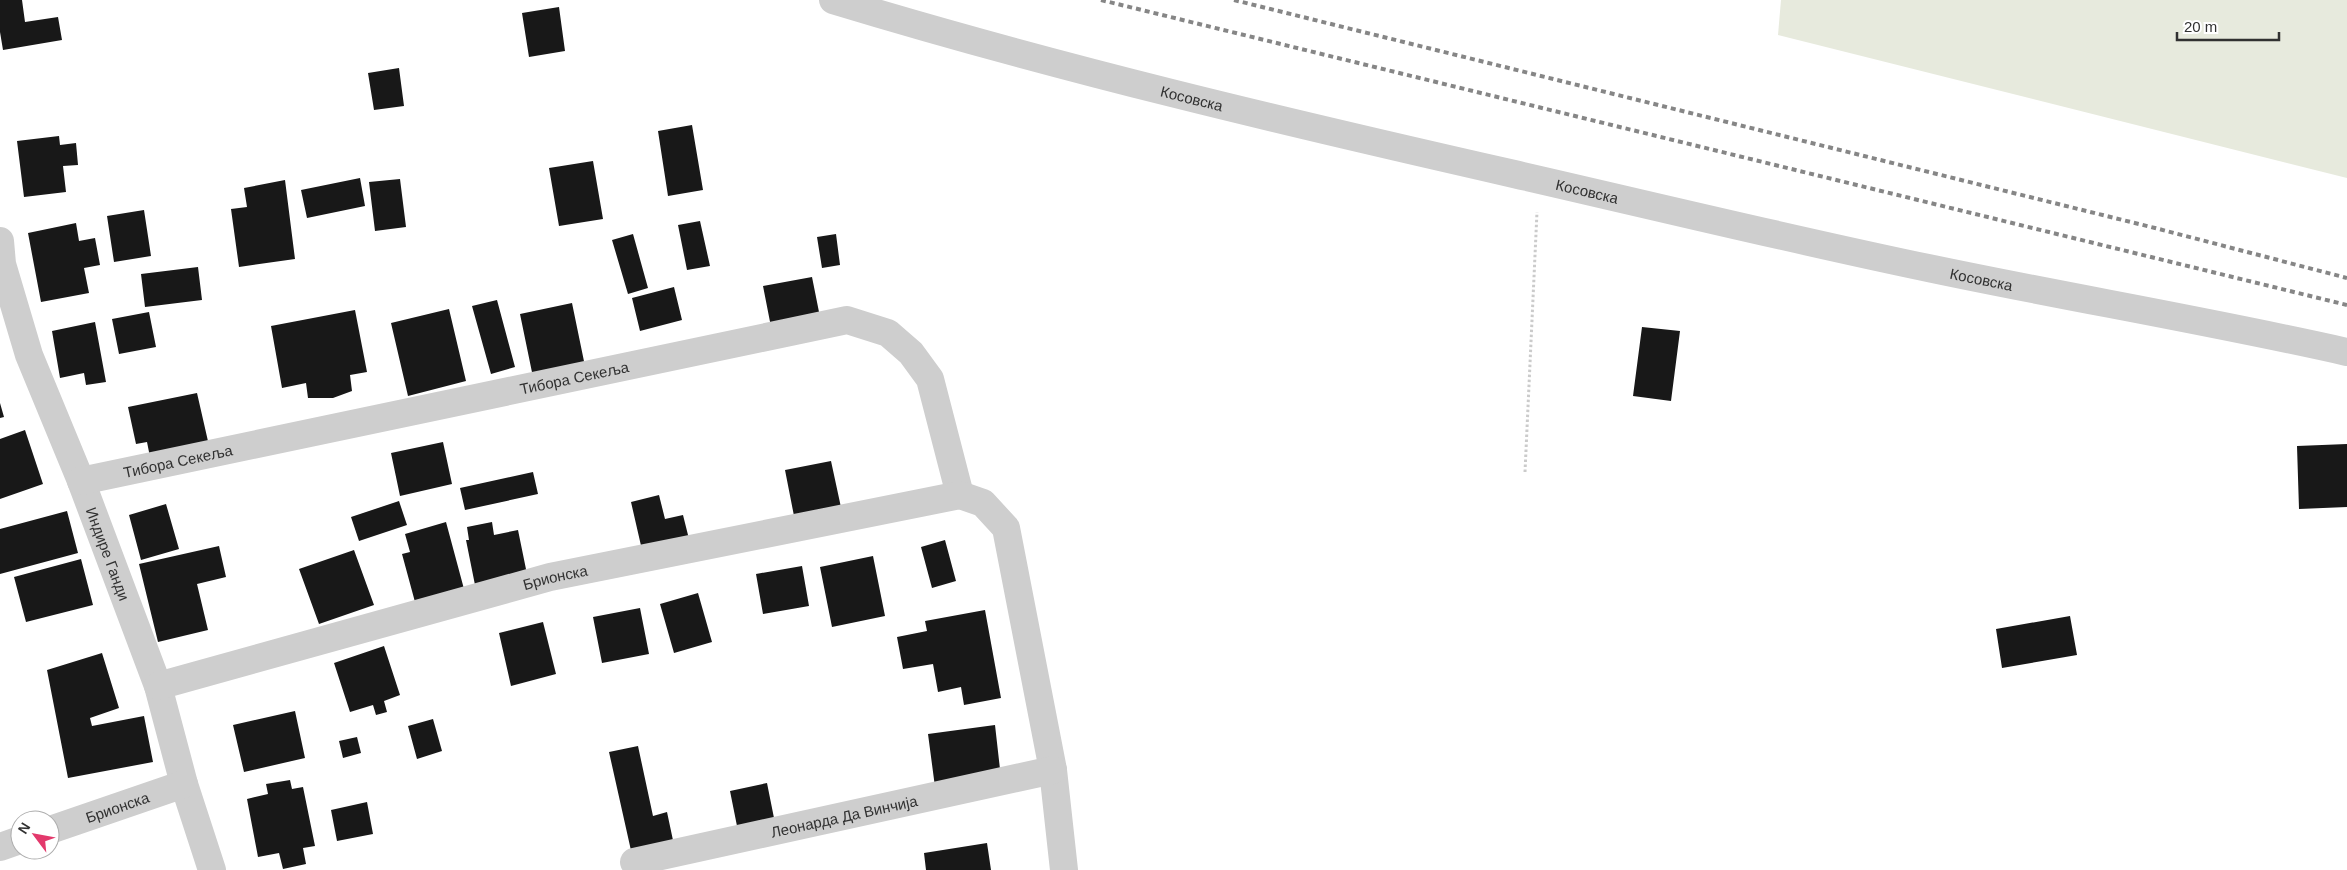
<svg xmlns="http://www.w3.org/2000/svg" width="2347" height="870" viewBox="0 0 2347 870" font-family="Helvetica,sans-serif">
<style>
.green{fill:#e7eadd}
.building{fill:#181818}
.lines{fill:none;stroke-linecap:round;stroke-linejoin:round}
.path{stroke:#cbcbcb;stroke-width:3;stroke-dasharray:2.5 2.5;stroke-linecap:butt}
.minor{stroke:#cecece;stroke-width:28}
.rail{stroke:#868686;stroke-width:4;stroke-dasharray:5 4;stroke-linecap:butt}
.labels{text-anchor:middle;dominant-baseline:central;stroke-width:5;stroke-linejoin:round;paint-order:stroke}
.street-label{font-size:15px;fill:#313131;stroke:#fff}
</style>
<rect width="100%" height="100%" fill="#fff"/>
<path class="green" d="M1781,0H2347V178L1778,35Z"/>
<path class="building" d="M0,0H22L25,22L58,17L62,40L3,50L0,32Z
M559,7L565,51L529,57L522,13Z
M399,68L404,106L374,110L368,73Z
M692,125L703,190L668,196L658,131Z
M59,136L60,145L76,143L78,165L63,166L66,192L24,197L17,141Z
M593,161L603,219L559,226L549,168Z
M360,178L365,206L307,218L301,190Z
M400,179L406,227L375,231L369,182Z
M285,180L295,259L239,267L231,209L247,207L244,188Z
M144,210L151,256L114,262L107,216Z
M700,221L710,266L687,270L678,225Z
M76,223L79,241L95,238L100,265L84,268L89,293L41,302L28,233Z
M633,234L648,288L628,294L612,240Z
M836,234L840,265L822,268L817,237Z
M198,267L202,300L145,307L141,274Z
M812,277L821,322L772,332L763,286Z
M674,287L682,320L640,331L632,298Z
M497,300L515,367L491,374L472,306Z
M572,303L586,371L534,382L520,314Z
M449,309L466,381L408,396L391,323Z
M355,310L367,372L350,375L352,391L333,398H308L306,383L282,388L271,326Z
M149,312L156,347L119,354L112,319Z
M95,322L106,382L86,385L84,373L60,378L52,331Z
M1642,327L1680,331L1671,401L1633,396Z
M197,393L210,450L151,462L147,442L136,444L128,407Z
M0,403L4,417L0,418Z
M25,430L43,484L0,499V439Z
M443,442L452,484L400,496L391,453Z
M2347,444V507L2299,509L2297,446Z
M831,461L842,512L795,521L785,470Z
M533,472L538,494L465,510L460,488Z
M659,495L665,519L683,515L689,539L642,550L631,502Z
M399,501L407,525L359,541L351,517Z
M166,504L179,549L141,560L129,515Z
M67,511L78,553L0,574V529Z
M446,522L464,589L415,602L402,554L410,552L405,534Z
M492,522L494,535L518,530L528,579L476,590L466,540H469L467,527Z
M945,540L956,581L932,588L921,547Z
M219,546L226,577L197,584L208,630L158,642L139,564Z
M354,550L374,605L319,624L299,569Z
M873,556L885,616L832,627L820,567Z
M81,559L93,605L26,622L14,577Z
M802,566L809,606L763,614L756,574Z
M698,593L712,642L674,653L660,604Z
M640,608L649,654L602,663L593,617Z
M985,610L1001,698L964,705L961,687L938,692L933,664L903,669L897,637L927,631L925,621Z
M2070,616L2077,655L2002,668L1996,629Z
M543,622L556,674L511,686L499,633Z
M384,646L400,695L384,701L387,712L376,715L373,705L350,712L334,663Z
M102,653L119,708L90,718L92,726L144,716L153,762L68,778L47,670Z
M295,711L305,758L244,772L233,725Z
M433,719L442,751L417,759L408,726Z
M995,725L1001,778L935,787L928,734Z
M357,737L361,753L343,758L339,741Z
M638,746L653,816L667,812L674,845L632,855L609,752Z
M290,780L292,789L303,787L315,846L303,848L306,864L283,869L279,853L258,857L247,799L268,794L266,784Z
M767,783L775,823L738,831L730,791Z
M367,802L373,834L337,841L331,810Z
M987,843L991,870H926L924,853Z"/>
<g class="lines">
<path class="path" d="M1525,472L1537,212"/>
<g class="minor">
<path id="s1" d="M833,0C1057,68 1285,122 1514,174C1654,206 1793,240 1933,269C2071,298 2210,321 2347,352"/>
<path id="s2" d="M0,241L2,264L29,355L81,481L158,686L184,784L212,870"/>
<path id="s3" d="M81,481L847,320L888,333L911,353L930,379L960,495"/>
<path id="s4" d="M158,686L550,577L960,495L983,503L1006,528L1053,770L1064,870"/>
<path id="s5" d="M50,830L184,784"/>
<path d="M0,847L20,840"/>
<path id="s6" d="M634,862L1053,770"/>
</g>
<path class="rail" d="M1101,0L2347,305
M1234,0L2155,228L2347,278"/>
</g>
<g class="labels">
<g class="street-label">
<text stroke="none"><textPath href="#s1" startOffset="372">Косовска</textPath></text>
<text stroke="none"><textPath href="#s1" startOffset="778">Косовска</textPath></text>
<text stroke="none"><textPath href="#s1" startOffset="1182">Косовска</textPath></text>
<text stroke="none"><textPath href="#s3" startOffset="504">Тибора Секеља</textPath></text>
<text stroke="none"><textPath href="#s3" startOffset="99">Тибора Секеља</textPath></text>
<text stroke="none"><textPath href="#s2" startOffset="332">Индире Ганди</textPath></text>
<text stroke="none"><textPath href="#s4" startOffset="412">Брионска</textPath></text>
<text stroke="none"><textPath href="#s5" startOffset="71">Брионска</textPath></text>
<text stroke="none"><textPath href="#s6" startOffset="215">Леонарда Да Винчија</textPath></text>
</g>
</g>
<g transform="translate(35 835) rotate(302)"><circle r="24" fill="#ffffff" stroke="#adadad"/>
<path d="M0-4L9 19L0 12L-9 19Z" fill="#e3396c"/>
<text y="-8" font-size="14" font-weight="bold" text-anchor="middle" fill="#313131">N</text>
</g>
<path d="M2177 32v8h102v-8" fill="none" stroke="#313131" stroke-width="2.5"/>
<text x="2184" y="32" font-size="15" fill="#313131" stroke="#ffffff" stroke-width="4" paint-order="stroke">20 m</text>
</svg>
